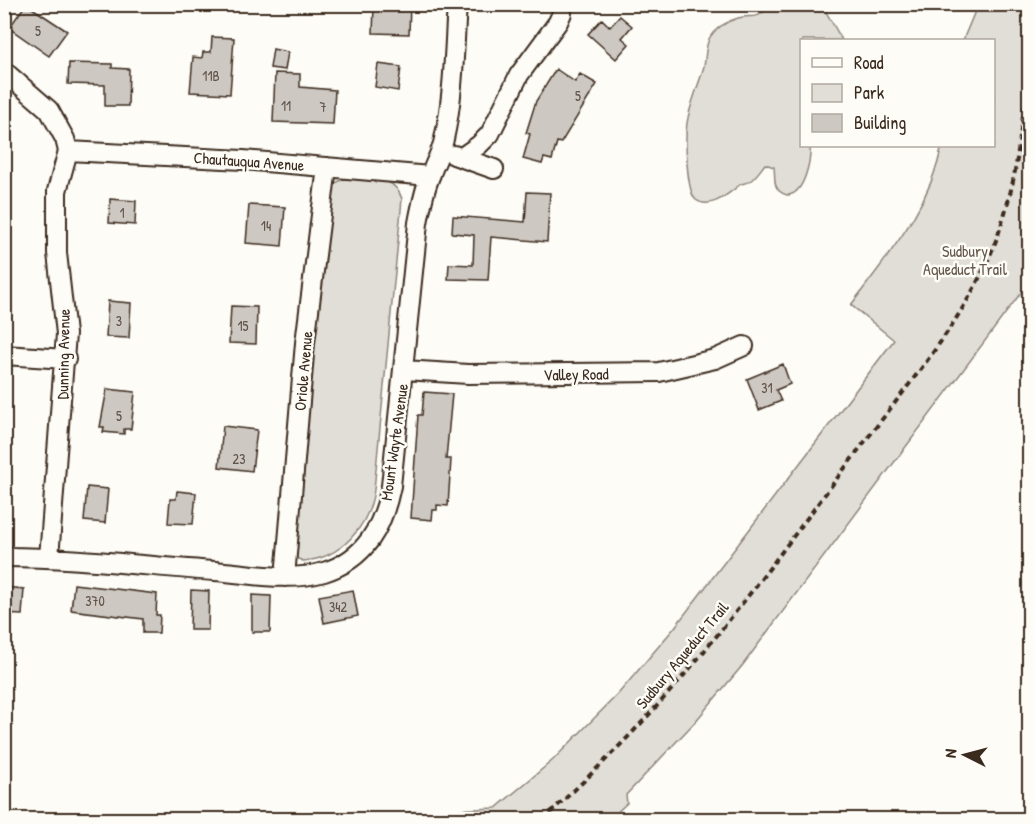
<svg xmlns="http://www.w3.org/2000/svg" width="1034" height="824" viewBox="0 0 1034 824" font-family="'Patrick Hand',sans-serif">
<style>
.green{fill:#e1ded7;stroke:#8e847a;stroke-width:1.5}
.building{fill:#cdc8c2;stroke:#3b2a1e;stroke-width:1.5}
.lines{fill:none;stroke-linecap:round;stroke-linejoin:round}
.minor-casing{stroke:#3b2a1e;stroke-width:22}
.path{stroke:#3b2a1e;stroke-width:4;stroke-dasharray:6 4.5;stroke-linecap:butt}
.minor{stroke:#fdfcf7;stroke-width:18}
.labels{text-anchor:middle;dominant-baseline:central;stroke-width:5;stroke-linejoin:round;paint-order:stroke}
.number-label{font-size:14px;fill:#605247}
.street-label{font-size:16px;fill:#3b2a1e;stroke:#fdfcf7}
.park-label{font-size:16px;fill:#64574c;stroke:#fdfcf7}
</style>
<rect width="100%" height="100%" fill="#fdfcf7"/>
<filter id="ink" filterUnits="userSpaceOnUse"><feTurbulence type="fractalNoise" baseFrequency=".0167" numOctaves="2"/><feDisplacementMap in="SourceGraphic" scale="12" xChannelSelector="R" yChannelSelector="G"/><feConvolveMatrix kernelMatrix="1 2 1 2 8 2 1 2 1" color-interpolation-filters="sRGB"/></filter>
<g filter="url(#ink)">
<path class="green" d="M978,4L1029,5V282L742,666L694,723L626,795L627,803L610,819H398L409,812L496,808L553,760L619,693L675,627L894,340L851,305C888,255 929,209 942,146H994V40H963Z
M769,5H822L842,40H802V146H810C811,158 805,195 787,195C783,194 778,191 776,186C774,181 775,173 774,167L765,164C761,169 755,178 750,181C747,183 744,183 741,184C730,192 711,211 696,200C686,191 685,137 687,123C690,104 699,85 704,66C706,57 705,48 709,39C714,29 727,21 738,18C753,13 756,23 769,5Z
M349,178C371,180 394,174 402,199L374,490C369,526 341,559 303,561L296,558L292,547L329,196C332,185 337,180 349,178Z"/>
<path class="building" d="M26,4L67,31L49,56L9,28Z
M383,4H410L409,34L373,33L374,7H383Z
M620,16L632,26L622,38L629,44L616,59L588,34L602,19L610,27Z
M212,37L234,38L230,94L190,92L193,57L202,58L203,52H211Z
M273,49L288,52L285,70L270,68Z
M69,63L112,64V68L129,69L128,106H105V85L68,84Z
M378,64L401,67L398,91L375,87Z
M556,69L575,82L580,74L597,84L561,143L557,142L552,160L544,158L542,164L523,159L530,134L526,133L536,101Z
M275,73L300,74V87L335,90L333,124L273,122Z
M527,192L550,193L547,242L491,237L488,280L448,279L449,264L473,265L474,235L452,233L453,216L525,222Z
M110,199L136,201L135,225L109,223Z
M249,205L285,207L282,246L246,243Z
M108,301L131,303L129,338L106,337Z
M231,306L257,307L256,344L229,343Z
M783,364L790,384L776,390L781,401L759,410L747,379Z
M107,389L135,392L131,429H124V434L103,432L104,427H100Z
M424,392L452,394L446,459H451L448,506L437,505V510H433L432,520L411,518L418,415H422Z
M223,426L257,430L252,471L219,467Z
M87,487L108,489L105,523L84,521Z
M177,491L196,493L193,524L168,523L170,499H176Z
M74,584L157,594L156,615H160L159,633H143V619L71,610Z
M4,587L24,589L22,615L4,614Z
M191,590L209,591L208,630H190Z
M353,590L358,616L324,623L319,596Z
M252,595L271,596L270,632H252Z"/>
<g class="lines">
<defs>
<path id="minor" d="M4,71L49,110L65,139L68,151L57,191V253L66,334L49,558
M68,151L243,160L430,176
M454,155L494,169
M462,157L479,145L490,134L519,75L558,22L562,13L561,4
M4,355L66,359
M404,370L468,374L659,372L715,359L744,346
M4,557C75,557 145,566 215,571C250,574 290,582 324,572C366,559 383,526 391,486L418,223C421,207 424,190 431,174C435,162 442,151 444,139C454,95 454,49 457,4
M285,577L305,343L327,167"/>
</defs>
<use href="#minor" class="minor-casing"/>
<path class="path" d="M542,820C585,781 626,741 664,698C732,622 792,537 854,456C900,394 955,333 987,262C999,236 1007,208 1013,181C1020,148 1021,115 1030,82"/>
<use href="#minor" class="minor"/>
</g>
</g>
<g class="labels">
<g class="number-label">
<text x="38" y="30">5</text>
<text x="211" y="75">11B</text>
<text x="578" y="95">5</text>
<text x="286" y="105">11</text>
<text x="323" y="106">7</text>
<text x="122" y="212">1</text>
<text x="266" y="225">14</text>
<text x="119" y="320">3</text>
<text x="243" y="325">15</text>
<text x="767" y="387">31</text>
<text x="119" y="415">5</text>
<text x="239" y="458">23</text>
<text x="95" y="600">370</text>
<text x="338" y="606">342</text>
</g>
<g class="street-label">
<text transform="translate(249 161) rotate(4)">Chautauqua Avenue</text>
<text transform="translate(63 354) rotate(-89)">Dunning Avenue</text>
<text transform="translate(303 371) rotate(-85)">Oriole Avenue</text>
<text transform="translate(576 374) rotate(-1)">Valley Road</text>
<text transform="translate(394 442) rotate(-82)">Mount Wayte Avenue</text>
<text transform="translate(682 655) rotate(-50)">Sudbury Aqueduct Trail</text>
</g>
<g class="park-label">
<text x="965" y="251">Sudbury<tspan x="965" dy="18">Aqueduct Trail</tspan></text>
</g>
</g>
<rect width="1034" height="824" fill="none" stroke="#fdfcf7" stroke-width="24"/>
<rect x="12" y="12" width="1010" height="800" fill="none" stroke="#3b2a1e" stroke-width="2" filter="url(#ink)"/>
<rect x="800" y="39" width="195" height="108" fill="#fdfcf7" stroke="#afa8a0" stroke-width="1.5"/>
<rect x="812" y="58" width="30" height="9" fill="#fdfcf7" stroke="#afa8a0" stroke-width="1.5"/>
<text x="854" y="69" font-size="18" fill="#3b2a1e">Road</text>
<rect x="812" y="84" width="30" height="18" fill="#e1ded7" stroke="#afa8a0" stroke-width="1.5"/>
<text x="854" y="99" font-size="18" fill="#3b2a1e">Park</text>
<rect x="812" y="114" width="30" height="18" fill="#cdc8c2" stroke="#afa8a0" stroke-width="1.5"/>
<text x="854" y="129" font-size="18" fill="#3b2a1e">Building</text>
<g transform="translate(965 755) rotate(276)" stroke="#fdfcf7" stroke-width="4.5" paint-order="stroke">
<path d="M0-4.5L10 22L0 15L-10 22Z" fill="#3b2a1e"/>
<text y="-9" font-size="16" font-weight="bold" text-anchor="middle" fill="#3b2a1e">N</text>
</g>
</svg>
